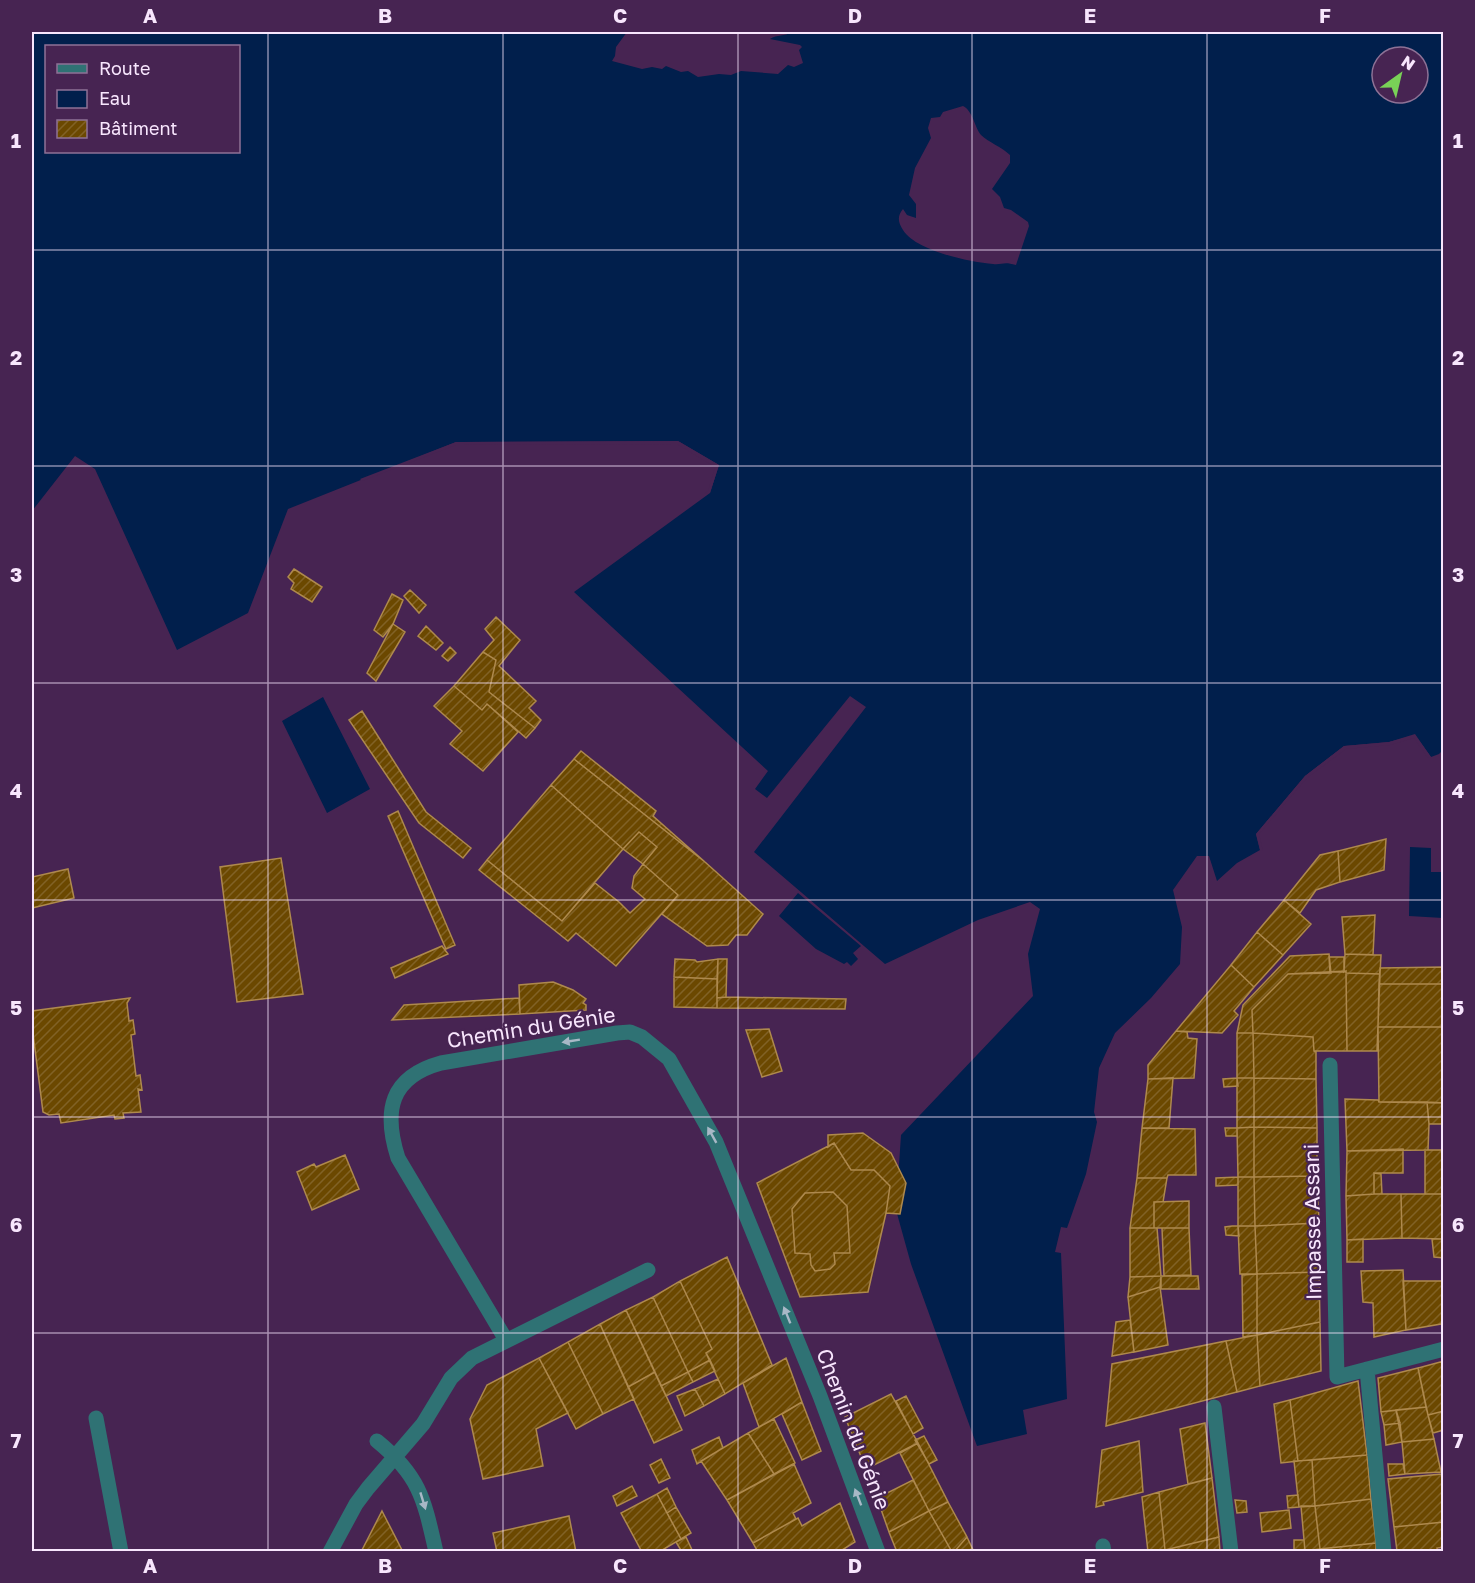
<svg xmlns="http://www.w3.org/2000/svg" width="1475" height="1583" viewBox="0 0 1475 1583" font-family="'Golos Text',sans-serif">
<style>
.water{fill:#011f4c;fill-rule:evenodd}
.pier{fill:#472452}
.building{fill:url(#building-hatch);stroke:#ae894d;stroke-width:1.5;fill-rule:evenodd}
.lines{fill:none;stroke-linecap:round;stroke-linejoin:round}
.minor{stroke:#2f7274;stroke-width:15}
.oneway{fill:#a8b8c6}
.grid{fill:none;stroke:#f8e6fd;stroke-width:1.5;stroke-opacity:0.55}
.labels{text-anchor:middle;dominant-baseline:central;stroke-width:4.5;stroke-linejoin:round;paint-order:stroke}
.street-label{font-size:21px;fill:#f8e6fd;stroke:#472452}
.neatline{fill:none;stroke:#f8e6fd;stroke-width:2}
.grid-label{font-size:20px;text-anchor:middle;font-weight:bold;fill:#f8e6fd}
</style>
<defs>
<pattern id="building-hatch" width="6" height="6" patternUnits="userSpaceOnUse" patternTransform="scale(1.5)"><rect width="6" height="6" fill="#6b4800"/><path d="M-1 1l2-2M0 6l6-6M5 7l2-2" fill="none" stroke="#816226"/></pattern>
</defs>
<rect width="100%" height="100%" fill="#472452"/>
<path class="water" d="M32,32H627L616,47L615,56L612,61L642,69L652,67L662,69L666,66L681,72L688,71L698,77L719,74L731,75L741,71L778,74L788,65L794,67L803,63L799,50L802,47L800,45L770,39C777,34 785,37 791,32H1443V750L1439,754L1431,757L1415,735L1389,742L1344,746L1305,776L1256,834L1260,850L1237,863L1217,881L1209,856H1197L1173,890L1182,927L1180,964L1151,998L1115,1033L1099,1068L1094,1112L1097,1122L1086,1174L1067,1228L1061,1227L1055,1252L1061,1253L1067,1399L1023,1410L1027,1434L977,1446L911,1264L896,1210L901,1135L1033,996L1028,954L1040,909L1030,902L978,920L885,964L754,852L866,707L850,696L767,798L755,789L768,771L574,592L710,493L719,465L678,441L456,442L288,509L248,613L177,650L95,469L75,456L32,511ZM46,46H238V152H46ZM1382,57H1418V93H1382ZM963,106C973,111 974,126 981,135C988,142 1002,147 1010,155V163L992,189L1000,197L1004,208L1011,210L1028,222L1029,226L1016,265C1003,261 1003,265 993,264C970,262 916,251 903,230C898,222 897,216 903,209L907,215L916,218V204L909,195L915,168L931,138L928,128L931,118L940,117L943,112Z
M323,697L370,789L327,813L282,721Z
M1410,847L1431,848V872H1443V918L1409,916Z
M798,893L861,946L853,953L858,959L851,966L847,962L844,964L816,949L779,916Z"/>
<path class="pier" d="M678,441L719,465L710,493L704,494L708,491L715,467L677,444L456,445L362,481L360,479L456,442Z
M1415,734L1431,757L1428,758L1414,738L1390,745L1346,749L1307,778L1259,834L1263,851L1260,850L1256,834L1305,776L1344,746L1389,742Z"/>
<path class="building" d="M294,569L322,587L312,602L291,589L294,583L288,577Z
M410,590L426,605L419,613L404,596Z
M392,594L403,600L393,624L383,637L374,630Z
M496,617L520,640L499,666L536,701L529,708L541,720L535,728L489,692L496,660L483,652L494,640L485,629Z
M393,624L405,632L376,681L367,673Z
M426,626L443,643L436,650L418,636Z
M450,647L456,653L448,661L442,656Z
M483,652L496,660L489,692L535,728L526,738L487,704L482,710L454,686Z
M454,686L482,710L487,704L518,732L483,771L450,744L462,731L434,706Z
M362,711L426,812L471,848L463,858L419,823L349,720Z
M581,751L656,811L653,816L705,862L574,759Z
M574,759L705,862L763,914L747,935H736L728,945L707,946L662,914L678,895L643,864L657,847L639,832L623,849L551,785Z
M551,785L623,849L562,921L487,860Z
M398,811L455,945L446,949L388,816Z
M639,832L657,847L643,864L623,849Z
M1386,839L1384,870L1340,882L1338,851Z
M1338,851L1340,882L1316,890L1300,913L1284,900L1320,855Z
M281,858L303,994L237,1002L220,867Z
M487,860L562,921L595,883L619,902L630,913L645,899L632,888L634,876L643,864L678,895L616,966L576,933L568,941L479,870Z
M68,869L74,898L32,908V877Z
M1284,900L1311,924L1283,955L1257,932Z
M1375,915L1373,955L1345,954L1342,917Z
M1257,932L1283,955L1254,987L1231,965Z
M442,946L448,954L395,978L391,968Z
M1329,954L1331,973L1288,974L1252,1010L1253,1033H1237L1243,1005L1290,956Z
M1345,954L1381,955L1380,974L1346,973V971L1344,972Z
M1329,957H1344V972H1330Z
M675,959L695,960L697,962L718,959L717,979L674,977Z
M718,959H727L726,997L717,998Z
M1231,965L1254,987L1234,1011L1238,1015L1222,1033L1176,1031Z
M1444,967V984H1379L1380,968Z
M1346,971L1347,1051H1314L1313,1037L1253,1033L1252,1010L1288,974Z
M1346,973L1380,974L1377,1051H1347Z
M674,977L717,979V1008L674,1007Z
M553,982L573,990L586,999L583,1003L586,1005V1010L520,1014L519,985Z
M1379,984H1444V1027H1378Z
M726,997L846,999L845,1009L717,1008V998Z
M130,998L127,1003L129,1021L133,1020L135,1034L131,1035L136,1076L140,1075L142,1090L138,1089L141,1112L123,1113L124,1118L115,1119L114,1115L61,1123L59,1114L49,1115L43,1112L32,1026V1011Z
M519,998L520,1014L392,1020L404,1005Z
M1378,1027H1444V1103L1379,1102Z
M769,1029L782,1071L762,1077L746,1030Z
M1176,1031L1187,1032L1188,1038L1197,1039L1194,1078L1148,1079V1065Z
M1237,1033H1253L1254,1078H1237Z
M1253,1033L1313,1037L1314,1051L1316,1052V1079L1254,1078Z
M1173,1078L1169,1128H1142L1148,1079Z
M1237,1078L1238,1086L1224,1087L1223,1079Z
M1237,1078H1254V1127L1237,1128Z
M1254,1078L1316,1079L1317,1128L1254,1127Z
M1345,1099L1378,1100L1379,1102H1427L1429,1124L1428,1150L1347,1151Z
M1427,1102L1444,1103V1124H1429Z
M1254,1127V1177H1238L1237,1128Z
M1254,1127L1317,1128V1176L1254,1177Z
M1142,1128L1195,1129L1196,1175H1168L1167,1178H1137Z
M1225,1128H1237V1136H1226Z
M863,1133L891,1153L906,1183L900,1214L886,1213L890,1186L874,1170H851L834,1143L828,1147V1135Z
M834,1143L851,1170H874L890,1186L886,1213L868,1292L800,1297L757,1183ZM833,1192L847,1206L850,1253H834L835,1264L830,1269L815,1271L811,1265L810,1254L795,1253L792,1209L805,1193Z
M1403,1149V1173H1374V1194L1346,1196L1347,1151Z
M1425,1150H1444V1194H1425Z
M345,1155L359,1189L312,1210L297,1172L314,1164L316,1167Z
M1374,1173L1381,1174L1382,1194H1374Z
M1317,1176L1319,1223L1255,1226L1254,1177Z
M1238,1177V1185L1216,1186V1178Z
M1238,1177H1254L1255,1226H1238Z
M1137,1178H1167L1163,1202H1154V1228H1130Z
M833,1192L847,1206L850,1253H834L835,1264L830,1269L815,1271L811,1265L810,1254L795,1253L792,1209L805,1193Z
M1374,1194H1401L1402,1238L1347,1240L1346,1196Z
M1401,1194H1444V1239L1402,1238Z
M1189,1201V1228H1154V1202Z
M1319,1223V1272L1257,1274L1255,1226Z
M1232,1226H1238L1239,1236L1226,1235L1225,1227Z
M1238,1226H1255L1257,1274H1240Z
M1130,1228H1157L1161,1276L1130,1277Z
M1162,1228H1189L1191,1275L1164,1276Z
M1363,1239V1262H1347V1240Z
M1432,1239H1444V1258L1434,1257Z
M727,1257L772,1365L725,1394L706,1353L712,1349L680,1281Z
M1403,1270L1406,1330L1374,1337L1373,1303L1363,1302L1361,1271Z
M1319,1272L1320,1322L1257,1335V1274Z
M1257,1274V1335L1243,1337L1242,1275Z
M1161,1276L1160,1287L1128,1297L1130,1277Z
M1161,1276H1198L1199,1289H1161Z
M680,1281L712,1349L706,1353L710,1360L688,1372L653,1297Z
M1403,1281H1444V1320L1441,1324L1406,1330Z
M1160,1287L1168,1345L1134,1352L1128,1297Z
M653,1297L688,1372L661,1386L626,1310Z
M626,1310L655,1372L628,1387L600,1324Z
M1130,1320L1134,1352L1112,1356L1116,1322Z
M1320,1322L1321,1371L1260,1386L1257,1335Z
M600,1324L634,1399L603,1414L568,1342Z
M1257,1335L1260,1386L1237,1392L1226,1341Z
M1226,1341L1237,1392L1106,1426L1112,1364Z
M568,1342L603,1414L576,1429L539,1358Z
M539,1358L568,1413L536,1429L543,1466L483,1479L470,1419L487,1385Z
M786,1358L802,1402L759,1427L743,1383Z
M710,1360L715,1371L693,1382L688,1372Z
M1444,1361V1411L1428,1415L1418,1368Z
M1418,1368L1426,1407L1381,1412L1378,1378Z
M655,1372L682,1430L654,1443L628,1387Z
M688,1372L693,1382L666,1396L661,1386Z
M718,1379L725,1394L704,1406L695,1389Z
M1358,1381L1367,1455L1298,1461L1290,1400Z
M695,1389L704,1406L685,1416L677,1396Z
M891,1394L918,1443L866,1469L845,1417Z
M906,1396L923,1428L913,1434L896,1401Z
M1290,1400L1298,1461L1281,1463L1274,1404Z
M802,1402L821,1451L802,1460L782,1414Z
M1426,1407L1434,1439L1402,1442L1396,1410Z
M1396,1410L1400,1423L1384,1425L1381,1412Z
M1444,1411V1430L1433,1433L1428,1415Z
M774,1419L795,1463L774,1474L748,1433Z
M1205,1423L1212,1478L1188,1484L1180,1429Z
M1400,1423L1402,1442L1386,1445L1384,1425Z
M748,1433L774,1474L727,1500L701,1461Z
M924,1436L937,1460L929,1464L915,1440Z
M719,1437L723,1448L697,1464L692,1450Z
M1434,1439L1441,1472L1405,1474L1402,1442Z
M1139,1441L1143,1492L1103,1502L1104,1505L1096,1507L1102,1450Z
M918,1443L948,1502L929,1511L900,1453Z
M1367,1455L1371,1499L1315,1506L1312,1460Z
M661,1459L670,1478L659,1483L650,1465Z
M1312,1460L1315,1506L1299,1507L1294,1461Z
M794,1464L811,1503L793,1513L796,1519L753,1543L727,1500Z
M1388,1464H1403L1405,1474L1389,1476Z
M1441,1472H1444V1522L1394,1527L1388,1479L1442,1474Z
M1212,1478L1219,1537L1165,1550L1159,1492Z
M913,1480L929,1511L889,1532L877,1498Z
M632,1486L637,1496L617,1506L613,1496Z
M667,1488L676,1507L667,1513L657,1494Z
M1159,1492L1165,1550L1148,1552L1142,1497Z
M657,1494L681,1539L659,1552H642L621,1513Z
M1298,1495L1299,1507L1288,1508L1287,1496Z
M1371,1499L1376,1543L1320,1549L1315,1506Z
M1235,1500L1246,1501L1247,1512L1237,1513Z
M948,1502L967,1537L954,1552H952L929,1511Z
M840,1503L855,1542L839,1552H758L753,1543L798,1518L802,1526Z
M1301,1506H1315L1320,1549L1305,1551Z
M676,1507L691,1533L681,1539L667,1513Z
M1289,1510L1291,1528L1262,1532L1260,1513Z
M382,1511L403,1552H361Z
M929,1511L952,1552H897L889,1532Z
M569,1516L576,1552H497L493,1533Z
M1444,1522V1547L1437,1548L1438,1552L1397,1551L1394,1527Z
M686,1537L693,1552H682L676,1542Z
M967,1537L974,1552H954Z
M1219,1537L1220,1552H1161L1165,1550Z
M1294,1540H1304L1305,1551H1294Z
M1376,1543V1552H1321L1320,1549Z"/>
<g class="lines">
<path class="minor" d="M1330,1065L1337,1377L1444,1349
M506,1340L398,1158C383,1111 390,1077 441,1063L617,1033L630,1032L642,1037L669,1059L716,1142L820,1396L878,1552
M1367,1369L1384,1552
M1214,1407L1231,1552
M96,1418L121,1552
M377,1441C420,1476 424,1499 436,1552
M1103,1546L1104,1552
M330,1552L356,1504L368,1488L423,1424L451,1378L472,1358L648,1270"/>
</g>
<defs><path id="oneway-solid" d="M-6-.8H1V-3.2L6.5 0L1 3.2V.8H-6Z" transform="scale(1.5)"/></defs>
<g class="oneway">
<use href="#oneway-solid" transform="translate(571 1041) rotate(171)"/>
<use href="#oneway-solid" transform="translate(712 1135) rotate(-119)"/>
<use href="#oneway-solid" transform="translate(787 1315) rotate(-112)"/>
<use href="#oneway-solid" transform="translate(858 1497) rotate(-111)"/>
<use href="#oneway-solid" transform="translate(423 1501) rotate(73)"/>
</g>
<path class="grid" d="M268,32V1552M503,32V1552M738,32V1552M972,32V1552M1207,32V1552M32,250H1444M32,466H1444M32,683H1444M32,900H1444M32,1117H1444M32,1333H1444"/>
<g class="labels">
<g class="street-label">
<text transform="translate(531 1027) rotate(-9)">Chemin du Génie</text>
<text transform="translate(1312 1222) rotate(-91)">Impasse Assani</text>
<text transform="translate(854 1429) rotate(69)">Chemin du Génie</text>
</g>
</g>
<rect width="1475" height="1583" fill="none" stroke="#472452" stroke-width="66"/>
<rect x="45" y="45" width="195" height="108" fill="#472452" stroke="#8e7296" stroke-width="1.5"/>
<rect x="57" y="64" width="30" height="9" fill="#2f7274" stroke="#8e7296" stroke-width="1.5"/>
<text x="99" y="75" font-size="18" fill="#f8e6fd">Route</text>
<rect x="57" y="90" width="30" height="18" fill="#011f4c" stroke="#8e7296" stroke-width="1.5"/>
<text x="99" y="105" font-size="18" fill="#f8e6fd">Eau</text>
<rect x="57" y="120" width="30" height="18" fill="url(#building-hatch)" stroke="#8e7296" stroke-width="1.5"/>
<text x="99" y="135" font-size="18" fill="#f8e6fd">Bâtiment</text>
<g transform="translate(1400 75) rotate(34)"><circle r="28" fill="#472452" stroke="#8e7296" stroke-width="1.5"/>
<path d="M0-4.5L10 22L0 15L-10 22Z" fill="#79d157"/>
<text y="-9" font-size="16" font-weight="bold" text-anchor="middle" fill="#f8e6fd">N</text>
</g>
<rect x="33" y="33" width="1409" height="1517" class="neatline"/>
<g class="grid-label">
<text x="150" y="23">A</text>
<text x="385" y="23">B</text>
<text x="620" y="23">C</text>
<text x="855" y="23">D</text>
<text x="1090" y="23">E</text>
<text x="1325" y="23">F</text>
<text x="16" y="148">1</text>
<text x="1458" y="148">1</text>
<text x="16" y="365">2</text>
<text x="1458" y="365">2</text>
<text x="16" y="582">3</text>
<text x="1458" y="582">3</text>
<text x="16" y="798">4</text>
<text x="1458" y="798">4</text>
<text x="16" y="1015">5</text>
<text x="1458" y="1015">5</text>
<text x="16" y="1232">6</text>
<text x="1458" y="1232">6</text>
<text x="16" y="1448">7</text>
<text x="1458" y="1448">7</text>
<text x="150" y="1573">A</text>
<text x="385" y="1573">B</text>
<text x="620" y="1573">C</text>
<text x="855" y="1573">D</text>
<text x="1090" y="1573">E</text>
<text x="1325" y="1573">F</text>
</g>
</svg>
